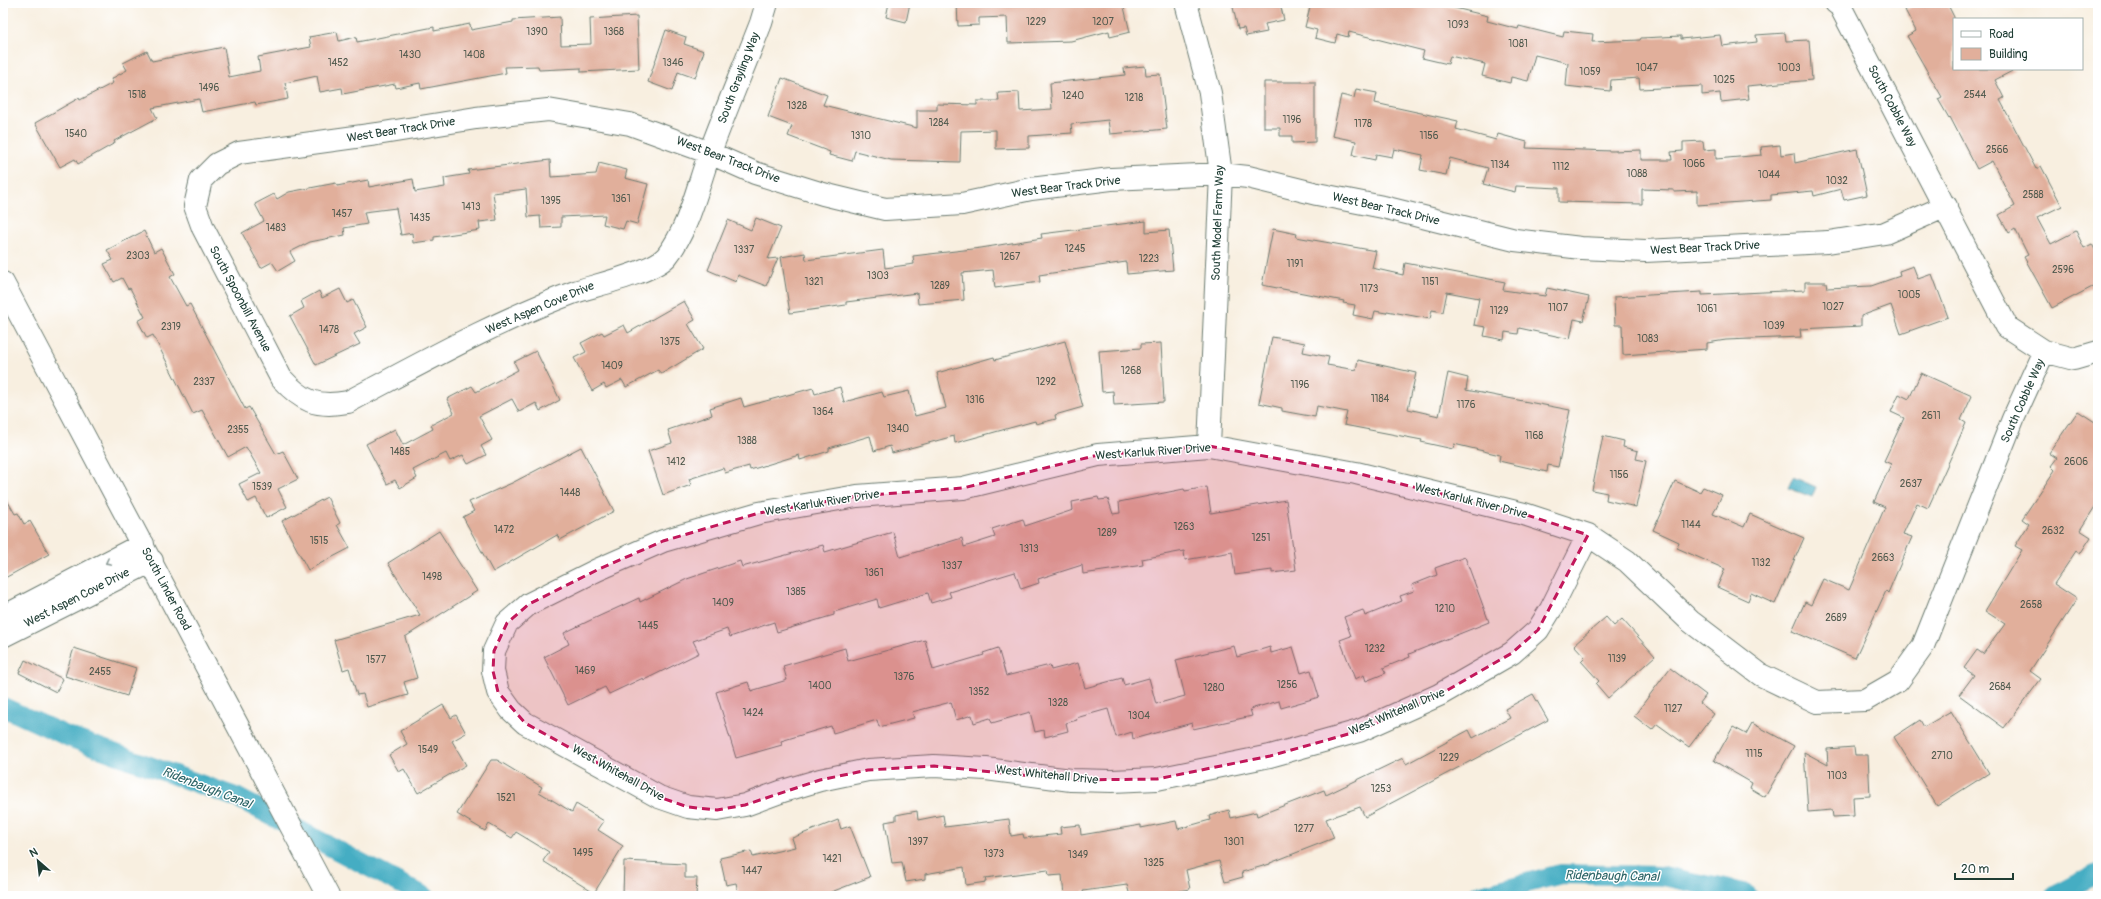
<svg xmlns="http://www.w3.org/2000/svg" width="2101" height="899" viewBox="0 0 2101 899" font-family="Pangolin,sans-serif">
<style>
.water{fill:#44adc3;stroke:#32757c}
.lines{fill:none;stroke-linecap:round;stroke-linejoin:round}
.canal{stroke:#44adc3;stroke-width:20}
.building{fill:#e1af9b}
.minor-casing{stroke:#6b7b70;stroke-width:24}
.minor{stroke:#fff;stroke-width:22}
.oneway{stroke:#8f9e9a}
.marked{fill:#c2185b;fill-opacity:0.2;stroke:#c2185b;stroke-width:3;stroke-dasharray:8 5;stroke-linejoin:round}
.labels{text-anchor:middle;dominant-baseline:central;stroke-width:3;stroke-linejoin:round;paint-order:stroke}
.number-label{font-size:10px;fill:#505a4e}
.street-label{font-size:12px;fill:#1f3d34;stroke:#fff}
.water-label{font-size:13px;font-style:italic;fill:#2c6466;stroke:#fff}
</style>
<rect width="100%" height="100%" fill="#fff"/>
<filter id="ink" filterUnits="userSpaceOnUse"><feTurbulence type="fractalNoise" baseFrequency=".025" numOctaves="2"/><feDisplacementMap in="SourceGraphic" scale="8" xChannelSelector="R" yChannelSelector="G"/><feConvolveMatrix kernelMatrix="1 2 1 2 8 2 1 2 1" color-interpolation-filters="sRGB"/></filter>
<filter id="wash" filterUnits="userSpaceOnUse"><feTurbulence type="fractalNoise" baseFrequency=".012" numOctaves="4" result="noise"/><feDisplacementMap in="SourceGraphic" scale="16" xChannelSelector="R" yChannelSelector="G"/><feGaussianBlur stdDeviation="0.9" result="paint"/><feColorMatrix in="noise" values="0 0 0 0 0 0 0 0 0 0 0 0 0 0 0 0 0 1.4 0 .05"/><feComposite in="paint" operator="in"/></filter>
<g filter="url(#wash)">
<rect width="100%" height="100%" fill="#f8efe0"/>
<path class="water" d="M1793,477L1816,487L1812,497L1788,488Z"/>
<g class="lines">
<path class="canal" d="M3,707L69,737L238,798L424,896
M1477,896L1561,874L1663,876L1744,893L1748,896
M2055,896L2098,873"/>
</g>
<g id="blocks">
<path class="building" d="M889,3H910L906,22L886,17Z
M957,3H1123L1130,32L1110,37L1109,31L1071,41L1008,43L1007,17L979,18V25L958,26Z
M1232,3H1280L1284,20L1265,24L1267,32L1246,36L1244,28L1238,29Z
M1311,3H1434L1488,16L1487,21L1518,29L1519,26L1563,37L1564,31L1593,34L1592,42L1640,40L1641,38L1681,36V39L1720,35L1722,46L1757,42L1756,35L1785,33L1786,41L1809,40L1812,80L1747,86L1749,99L1721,102L1720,93L1702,95V86L1640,89L1639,78L1611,80L1610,91L1566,86L1568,63L1535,55L1528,81L1511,77L1510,83L1482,76L1485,64L1450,56L1448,64L1422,58L1424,51L1349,32L1348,37L1337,34L1335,43L1315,38L1317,30L1305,27Z
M1919,3H1947L1954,17V69H2016L1995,80L2004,98L2000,100L2036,169L2041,166L2062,206L2037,218L2051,244L2076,231L2084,248L2092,244L2098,256V284L2052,308L2024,257L2028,255L2015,229L2009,233L1999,215L2015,206L1992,161L1977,169L1950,117L1949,118L1938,99L1942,97L1907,36L1916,31L1905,10Z
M637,16L639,69L581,72V68L539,70L538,66L505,67L506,73L421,89L420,83L396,88L395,84L343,94L342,88L320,92L317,76L285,83L288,99L256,105L255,102L202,112L199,99L152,108L157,118L114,141L115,143L78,164L75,159L60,167L35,123L79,98L80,100L113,83L111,79L127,70L123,63L147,51L152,61L224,47L229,77L260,71L258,57L311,47L309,37L337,32L339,41L356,37L357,42L434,27V31L470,24L471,30L513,22V20L560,17L561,45L591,44L590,19Z
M666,30L686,37L684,44L704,51L695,78L678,72L672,91L648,82Z
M1145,66L1146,75L1160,74L1167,129L1110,134L1108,120L1071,124L1072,133L1029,136V148L996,149V130L961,131L960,162L891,160L855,151L852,161L829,155L830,152L788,136L792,126L768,117L782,78L827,95L823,105L917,128V110H937V104L977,105V101H999L998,93L1019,92L1020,111L1052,109L1050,83L1125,75L1124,68Z
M1264,82H1315V142L1292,143V136H1280V128H1264Z
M1356,89L1377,93L1375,103L1458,121L1456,129L1496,140L1498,134L1527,142L1526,148L1612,151L1641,150V160H1672L1671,152L1683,151V142L1703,141L1704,150L1716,149V159L1762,155L1761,147L1780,145L1781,155L1794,153L1795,163L1857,149L1867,195L1844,200L1841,189L1814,196L1813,191L1771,195V200L1697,205V191L1674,192V190L1642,189V204L1559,202V188L1516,186L1515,192L1483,184L1488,168L1450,158L1446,175L1420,170L1423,155L1394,149L1392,157L1376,154L1375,160L1353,155L1356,141L1332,136L1341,95L1354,98Z
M550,160L551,177L596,174L599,163L627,170L625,178L648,184L637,224L626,221L623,229L603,224L605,215L561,217V227L541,228L540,216L528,217L526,189L493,193L497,220L479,222L480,230L434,237V240L413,243L412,233L401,235L396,208L364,212L367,224L344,228L345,235L310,242L290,252L295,261L278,271L272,262L261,268L242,233L264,221L255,204L274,194L277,199L289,192L336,183L337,186L368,180L369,187L413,179L415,192L445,187L444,178L469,174L468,170Z
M756,218L781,228L768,259L778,258L766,286L738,275L736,282L708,270L728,220L751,230Z
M1146,221V232L1169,230L1173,270L1127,274L1126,262L1039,275L1040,282L995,288L993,270L962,273L964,300L918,304L917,293L846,302V305L790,313L781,257L805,253L806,260L883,250L885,268L914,264L913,256L981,248L1042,238L1041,234Z
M1273,229L1297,234L1296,237L1376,251L1372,268L1403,275L1405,263L1505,282L1503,290L1545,296L1547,288L1589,297L1583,321L1574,319L1570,339L1519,328L1518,334L1505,332L1504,340L1484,336L1486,327L1474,325L1479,298L1447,292L1443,312L1432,310L1430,319L1387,311L1386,313L1375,311L1373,319L1353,315L1355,305L1343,303L1344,301L1262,285Z
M144,231L154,252L161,248L175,274L170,277L186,306L190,304L245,409L249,407L276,454L283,451L298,479L278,489L287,507L266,518L256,498L248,502L239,484L261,473L246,447L228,457L202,410L193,414L153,335L147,338L138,321L145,317L130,288L128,289L122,278L114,282L104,264L113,260L107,250Z
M1913,266L1918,279L1932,274L1948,317L1901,334L1891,305L1861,316V326L1800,329L1801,337L1726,340L1707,343V349L1623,355L1622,325H1615L1614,297L1702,292V295L1805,290V282H1826L1827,288L1871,286L1900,276L1899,271Z
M340,289L347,303L353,300L367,327L354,334L360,344L316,365L290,316L304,308L301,301L319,291L322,298Z
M684,301L695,320L688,324L703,349L661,374L658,370L626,387L622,380L606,388L604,384L592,391L574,358L586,352L581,343L602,332L604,335L624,325L628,333Z
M1272,337L1305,343L1303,352L1329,357L1327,365L1356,370L1358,360L1416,373L1408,409L1439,416L1448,373L1468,378L1466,390L1570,410L1558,467L1548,465L1547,472L1499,461L1500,455L1454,444L1453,449L1421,442L1422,440L1344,425L1347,412L1317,406L1315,417L1282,411V408L1259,403Z
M1065,341L1083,407L1055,415L1056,419L1036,424L1035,421L955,443L954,436L892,453L890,446L874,451L870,436L829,448V451L800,460L799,455L750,470L749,466L725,473L723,468L689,479L691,485L663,495L648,451L672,443L668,430L712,415L710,408L741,398L744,407L813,388L815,394L840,387L844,402L882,392L884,397L909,391L915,416L946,408L937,373L994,357L995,360Z
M1161,343L1164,402L1114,405L1113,391L1102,392L1099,351L1141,348V344Z
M536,351L560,400L540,411L536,403L519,412L512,399L479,416L492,440L481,446L486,455L468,464L463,455L450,461L446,453L413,470L417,478L400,488L395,480L387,484L366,444L395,429L403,445L433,429L431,425L454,413L447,399L472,386L476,392L518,370L514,362Z
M1921,373L1972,396L1961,420L1966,423L1947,466L1928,508L1917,503L1903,534L1912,537L1888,593L1886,591L1855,658L1792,631L1805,602L1811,605L1823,579L1849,590L1885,507L1874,502L1891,464L1884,461L1904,418L1891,412L1899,394L1909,399Z
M2078,411L2098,424V502L2080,530L2091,537L2080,554L2076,551L2054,584L2077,599L2030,671L2041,679L2004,728L1959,695L1974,675L1964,668L1977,650L1983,654L2005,624L1985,611L2022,550L2015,546L2029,524L2022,519L2055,470L2051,466L2057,458L2049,453Z
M1603,436L1624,441L1623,447L1638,451L1636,459L1646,461L1636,507L1606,500L1607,493L1592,490Z
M581,447L614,511L560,540L557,535L493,572L463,517L474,511L469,502L512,483Z
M1675,481L1700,492L1703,487L1722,495L1713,514L1744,527L1750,514L1804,538L1775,604L1751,593L1748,601L1717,587L1725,569L1677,548L1679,542L1653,530Z
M1207,487L1211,513L1286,500L1296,570L1272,573V570L1235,575L1232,552L1185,560L1184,551L1142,559L1143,565L1083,574L1082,565L1038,579L1039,583L1021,589L1015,572L949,592L951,597L931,603L928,593L879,608L877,599L834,612V615L777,632L774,622L730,637L727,629L693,641L699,653L644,680L643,678L609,694L605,687L568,705L544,657L569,644L564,633L593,619L639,598L640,602L687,579L740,561L742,567L823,545L825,552L893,532L900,557L962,538L964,547L995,537L992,529L1023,519L1025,526L1073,510L1072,502L1098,497L1099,500L1108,499L1113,514L1120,513L1119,502L1184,489L1185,491Z
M3,493L15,514L18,513L24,524L30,521L49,554L3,579Z
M327,497L340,523L337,525L350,548L308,570L282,521Z
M439,531L477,591L405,637L417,678L404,682L408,695L367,707L363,694L357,695L349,668L343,670L334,640L420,615L388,563Z
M1465,557L1489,622L1409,654L1410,657L1383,668L1386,673L1366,681L1364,675L1355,679L1340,640L1351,636L1344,617L1363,610L1365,616L1402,601L1400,596L1414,591L1412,585L1437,575L1435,568Z
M1606,617L1614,626L1622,619L1655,656L1608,698L1596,684L1599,681L1581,661L1585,657L1574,645Z
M925,640L933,670L984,655L983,653L998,648L1006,676L1050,665L1051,670L1078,663L1085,688L1122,678L1124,685L1149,678L1156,704L1185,696L1176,660L1234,646L1237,657L1270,647L1271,653L1293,647L1301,673L1311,670L1319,697L1281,708L1279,701L1250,709L1252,716L1193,729L1192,723L1133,739L1132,732L1116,737L1108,709L1076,718L1077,720L1066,723L1068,731L1045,737L1044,730L1035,732L1030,712L992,723L990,718L974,723L972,715L956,720L951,702L912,712L914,718L879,727L877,720L833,733L831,726L781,741L782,745L736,758L716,692L748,682L751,691L787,680L783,666L845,648L848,661Z
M74,648L136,668L127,696L65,676Z
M25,660L63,679L56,692L19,673Z
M1670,668L1706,695L1700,703L1714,714L1689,747L1657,724L1652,730L1634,716Z
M1533,694L1548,720L1365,817L1360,807L1326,819L1334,838L1270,863V864L1242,872L1243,877L1225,882L1219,861L1186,870L1190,889L1154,896H1130L1127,885L1083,891L1084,895L1064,896L1062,875L1049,876L1048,870L985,878L986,882L966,885L964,867L925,874V879L906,882L902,862L892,863L885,822L896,820V815L917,811L918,820L943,815L945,827L1009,819L1011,836L1023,834L1024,838L1061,834L1060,827L1080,825L1081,835L1141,825V828L1176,821L1178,829L1210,820L1209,816L1229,810L1231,818L1256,812L1257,816L1324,790L1326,795L1403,758L1406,764L1469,730L1473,738L1510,718L1505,709Z
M443,705L451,718L456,715L466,733L452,741L466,765L418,793L404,769L399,772L389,755L407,744L400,731Z
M1951,711L1989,773L1937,806L1894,737L1920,720L1924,727Z
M1752,723L1794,746L1765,797L1750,788L1752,783L1714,761L1733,727L1746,734Z
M1854,747L1855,755H1868L1870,796L1853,797L1854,816L1833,817L1832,810L1808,812L1804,752L1828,765L1827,749Z
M491,760H497L542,787L539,792L572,812L576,804L604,821L598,830L623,846L594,893L543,861L549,852L516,832L512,838L489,824L485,831L457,814Z
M838,820L841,829L850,826L870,877L821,896H739L736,883L726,885L720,858L751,851L753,857L795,847L792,838Z
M624,861L685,864V878H697L696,896H623Z"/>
</g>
</g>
<g filter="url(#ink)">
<use href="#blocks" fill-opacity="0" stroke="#6b7b70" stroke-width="1"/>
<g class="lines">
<defs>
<path id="minor" d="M767,3L761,23C744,67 725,111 709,155C697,188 689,228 667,256C654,272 596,285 575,292C496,321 422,363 348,402C316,408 302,401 281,378L203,228L195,206L201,180L217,164L239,153L377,134L476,118L548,110L630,124L710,153L755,173L823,194L885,209L962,204L1031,189L1111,179L1221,174L1248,177L1317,194L1383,207L1515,240L1581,248L1645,251L1828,242L1885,233L1946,206
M1186,3L1210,93L1221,174L1209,446
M1836,3L1840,6L2007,327L2044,351L2074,359L2098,352
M3,283L328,896
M1588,535L1551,609L1538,630L1512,653L1439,695L1359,731L1270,756L1157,779L1112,781L1071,780L986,769L934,766L868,770L820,780L783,791L745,805L717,810L688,807L659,797L525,723L511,710L498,692L493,671L494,651L507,623L529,604L597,570L663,541L759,513L857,496L963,488L1098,455L1209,446L1356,473L1524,514L1588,535L1627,561L1690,621L1761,675L1817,702L1865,700L1898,681L1923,646L2013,419L2044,351
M3,617L143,544
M3,636L152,561"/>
</defs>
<use href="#minor" class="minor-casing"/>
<use href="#minor" class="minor"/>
</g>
<defs><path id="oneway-chevron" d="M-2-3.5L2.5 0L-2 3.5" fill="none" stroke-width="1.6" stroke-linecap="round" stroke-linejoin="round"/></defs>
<use class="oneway" href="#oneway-chevron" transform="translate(108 562) rotate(153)"/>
</g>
<path class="marked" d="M1209,446L1356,473L1524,514L1588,535L1538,630L1512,653L1439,695L1359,731L1270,756L1157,779L1071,780L934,766L868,770L820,780L745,805L717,810L688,807L659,797L525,723L498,692L493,671L494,651L507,623L529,604L597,570L663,541L759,513L857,496L963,488L1098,455Z"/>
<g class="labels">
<g class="number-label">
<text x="1036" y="22">1229</text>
<text x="1103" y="22">1207</text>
<text x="1458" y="25">1093</text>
<text x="537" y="32">1390</text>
<text x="614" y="32">1368</text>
<text x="1518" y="44">1081</text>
<text x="410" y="55">1430</text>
<text x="474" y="55">1408</text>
<text x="338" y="63">1452</text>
<text x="673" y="63">1346</text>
<text x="1647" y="68">1047</text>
<text x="1789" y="68">1003</text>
<text x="1590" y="72">1059</text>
<text x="1724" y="80">1025</text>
<text x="209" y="88">1496</text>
<text x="137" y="95">1518</text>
<text x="1975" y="95">2544</text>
<text x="1073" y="96">1240</text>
<text x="1134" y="98">1218</text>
<text x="797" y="106">1328</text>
<text x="1292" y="120">1196</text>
<text x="939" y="123">1284</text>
<text x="1363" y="124">1178</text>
<text x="76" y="134">1540</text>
<text x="861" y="136">1310</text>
<text x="1429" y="136">1156</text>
<text x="1997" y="150">2566</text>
<text x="1694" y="164">1066</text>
<text x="1500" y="165">1134</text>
<text x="1561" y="167">1112</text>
<text x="1637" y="174">1088</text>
<text x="1769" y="175">1044</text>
<text x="1837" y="181">1032</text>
<text x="2033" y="195">2588</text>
<text x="621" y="199">1361</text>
<text x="551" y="201">1395</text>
<text x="471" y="207">1413</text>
<text x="342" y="214">1457</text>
<text x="420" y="218">1435</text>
<text x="276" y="228">1483</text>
<text x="1075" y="249">1245</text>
<text x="744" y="250">1337</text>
<text x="138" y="256">2303</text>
<text x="1010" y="257">1267</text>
<text x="1149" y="259">1223</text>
<text x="1295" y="264">1191</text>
<text x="2063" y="270">2596</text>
<text x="878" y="276">1303</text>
<text x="814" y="282">1321</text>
<text x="1430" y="282">1151</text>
<text x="940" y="286">1289</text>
<text x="1369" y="289">1173</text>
<text x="1909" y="295">1005</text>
<text x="1833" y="307">1027</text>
<text x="1558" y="308">1107</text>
<text x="1707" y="309">1061</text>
<text x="1499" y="311">1129</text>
<text x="1774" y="326">1039</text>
<text x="171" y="327">2319</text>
<text x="329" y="330">1478</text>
<text x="1648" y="339">1083</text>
<text x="670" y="342">1375</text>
<text x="612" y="366">1409</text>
<text x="1131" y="371">1268</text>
<text x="204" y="382">2337</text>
<text x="1046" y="382">1292</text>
<text x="1300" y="385">1196</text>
<text x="1380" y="399">1184</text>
<text x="975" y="400">1316</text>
<text x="1466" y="405">1176</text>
<text x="823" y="412">1364</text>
<text x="1931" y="416">2611</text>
<text x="898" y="429">1340</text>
<text x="238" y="430">2355</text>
<text x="1534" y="436">1168</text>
<text x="747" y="441">1388</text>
<text x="400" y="452">1485</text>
<text x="676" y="462">1412</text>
<text x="2076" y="462">2606</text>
<text x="1619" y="475">1156</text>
<text x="1911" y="484">2637</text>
<text x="262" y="487">1539</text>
<text x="570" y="493">1448</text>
<text x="1691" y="525">1144</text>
<text x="1184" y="527">1263</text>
<text x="504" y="530">1472</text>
<text x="2053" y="531">2632</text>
<text x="1107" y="533">1289</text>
<text x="1261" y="538">1251</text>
<text x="319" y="541">1515</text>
<text x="1029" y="549">1313</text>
<text x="1883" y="558">2663</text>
<text x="1761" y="563">1132</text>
<text x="952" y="566">1337</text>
<text x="874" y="573">1361</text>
<text x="432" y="577">1498</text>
<text x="796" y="592">1385</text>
<text x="723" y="603">1409</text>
<text x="2031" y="605">2658</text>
<text x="1445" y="609">1210</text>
<text x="1836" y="618">2689</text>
<text x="648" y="626">1445</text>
<text x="1375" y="649">1232</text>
<text x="1617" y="659">1139</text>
<text x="376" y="660">1577</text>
<text x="585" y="671">1469</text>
<text x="100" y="672">2455</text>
<text x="904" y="677">1376</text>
<text x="1287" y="685">1256</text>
<text x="820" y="686">1400</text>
<text x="2000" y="687">2684</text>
<text x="1214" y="688">1280</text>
<text x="979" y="692">1352</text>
<text x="1058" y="703">1328</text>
<text x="1673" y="709">1127</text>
<text x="753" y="713">1424</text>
<text x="1139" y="716">1304</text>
<text x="428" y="750">1549</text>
<text x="1754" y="754">1115</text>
<text x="1942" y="756">2710</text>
<text x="1449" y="758">1229</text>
<text x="1837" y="776">1103</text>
<text x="1381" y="789">1253</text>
<text x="506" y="798">1521</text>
<text x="1304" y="829">1277</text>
<text x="918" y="842">1397</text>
<text x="1234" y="842">1301</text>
<text x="583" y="853">1495</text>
<text x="994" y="854">1373</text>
<text x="1078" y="855">1349</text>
<text x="832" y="859">1421</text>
<text x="1154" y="863">1325</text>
<text x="752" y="871">1447</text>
</g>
<g class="street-label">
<text transform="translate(739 78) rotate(-69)">South Grayling Way</text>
<text transform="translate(1892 106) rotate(62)">South Cobble Way</text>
<text transform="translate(401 130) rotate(-9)">West Bear Track Drive</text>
<text transform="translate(728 160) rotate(21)">West Bear Track Drive</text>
<text transform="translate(1066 187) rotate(-7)">West Bear Track Drive</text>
<text transform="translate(1386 209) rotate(13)">West Bear Track Drive</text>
<text transform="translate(1218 223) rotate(-88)">South Model Farm Way</text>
<text transform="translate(1705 248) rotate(-3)">West Bear Track Drive</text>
<text transform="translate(240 299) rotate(62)">South Spoonbill Avenue</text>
<text transform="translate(540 308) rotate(-23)">West Aspen Cove Drive</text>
<text transform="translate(2023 401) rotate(-66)">South Cobble Way</text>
<text transform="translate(1153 452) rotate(-4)">West Karluk River Drive</text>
<text transform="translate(1471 501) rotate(14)">West Karluk River Drive</text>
<text transform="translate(822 503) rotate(-9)">West Karluk River Drive</text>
<text transform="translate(166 589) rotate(62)">South Linder Road</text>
<text transform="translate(77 598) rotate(-27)">West Aspen Cove Drive</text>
<text transform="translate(1397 712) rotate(-23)">West Whitehall Drive</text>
<text transform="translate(618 773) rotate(29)">West Whitehall Drive</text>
<text transform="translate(1047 775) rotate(6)">West Whitehall Drive</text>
</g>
<g class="water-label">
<text transform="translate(207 788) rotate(21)">Ridenbaugh Canal</text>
<text transform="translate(1612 876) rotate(1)">Ridenbaugh Canal</text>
</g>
</g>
<rect width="2101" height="899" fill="none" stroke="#fff" stroke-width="16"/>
<rect x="1953" y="18" width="130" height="52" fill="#ffffff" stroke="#a5b1ae"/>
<rect x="1961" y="31" width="20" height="6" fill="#ffffff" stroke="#a5b1ae"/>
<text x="1989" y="38" font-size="12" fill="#1f3d34">Road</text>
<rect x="1961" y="48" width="20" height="12" fill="#e1af9b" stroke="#a5b1ae"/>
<text x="1989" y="58" font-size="12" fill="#1f3d34">Building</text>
<g transform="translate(38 861) rotate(332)" stroke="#ffffff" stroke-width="3" paint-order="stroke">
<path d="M0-3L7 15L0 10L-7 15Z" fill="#1f3d34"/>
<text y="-6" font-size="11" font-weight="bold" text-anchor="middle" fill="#1f3d34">N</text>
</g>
<path d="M1955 873v6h58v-6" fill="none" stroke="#1f3d34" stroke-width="2"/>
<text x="1961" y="873" font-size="12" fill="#1f3d34" stroke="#ffffff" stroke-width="3" paint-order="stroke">20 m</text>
</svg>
